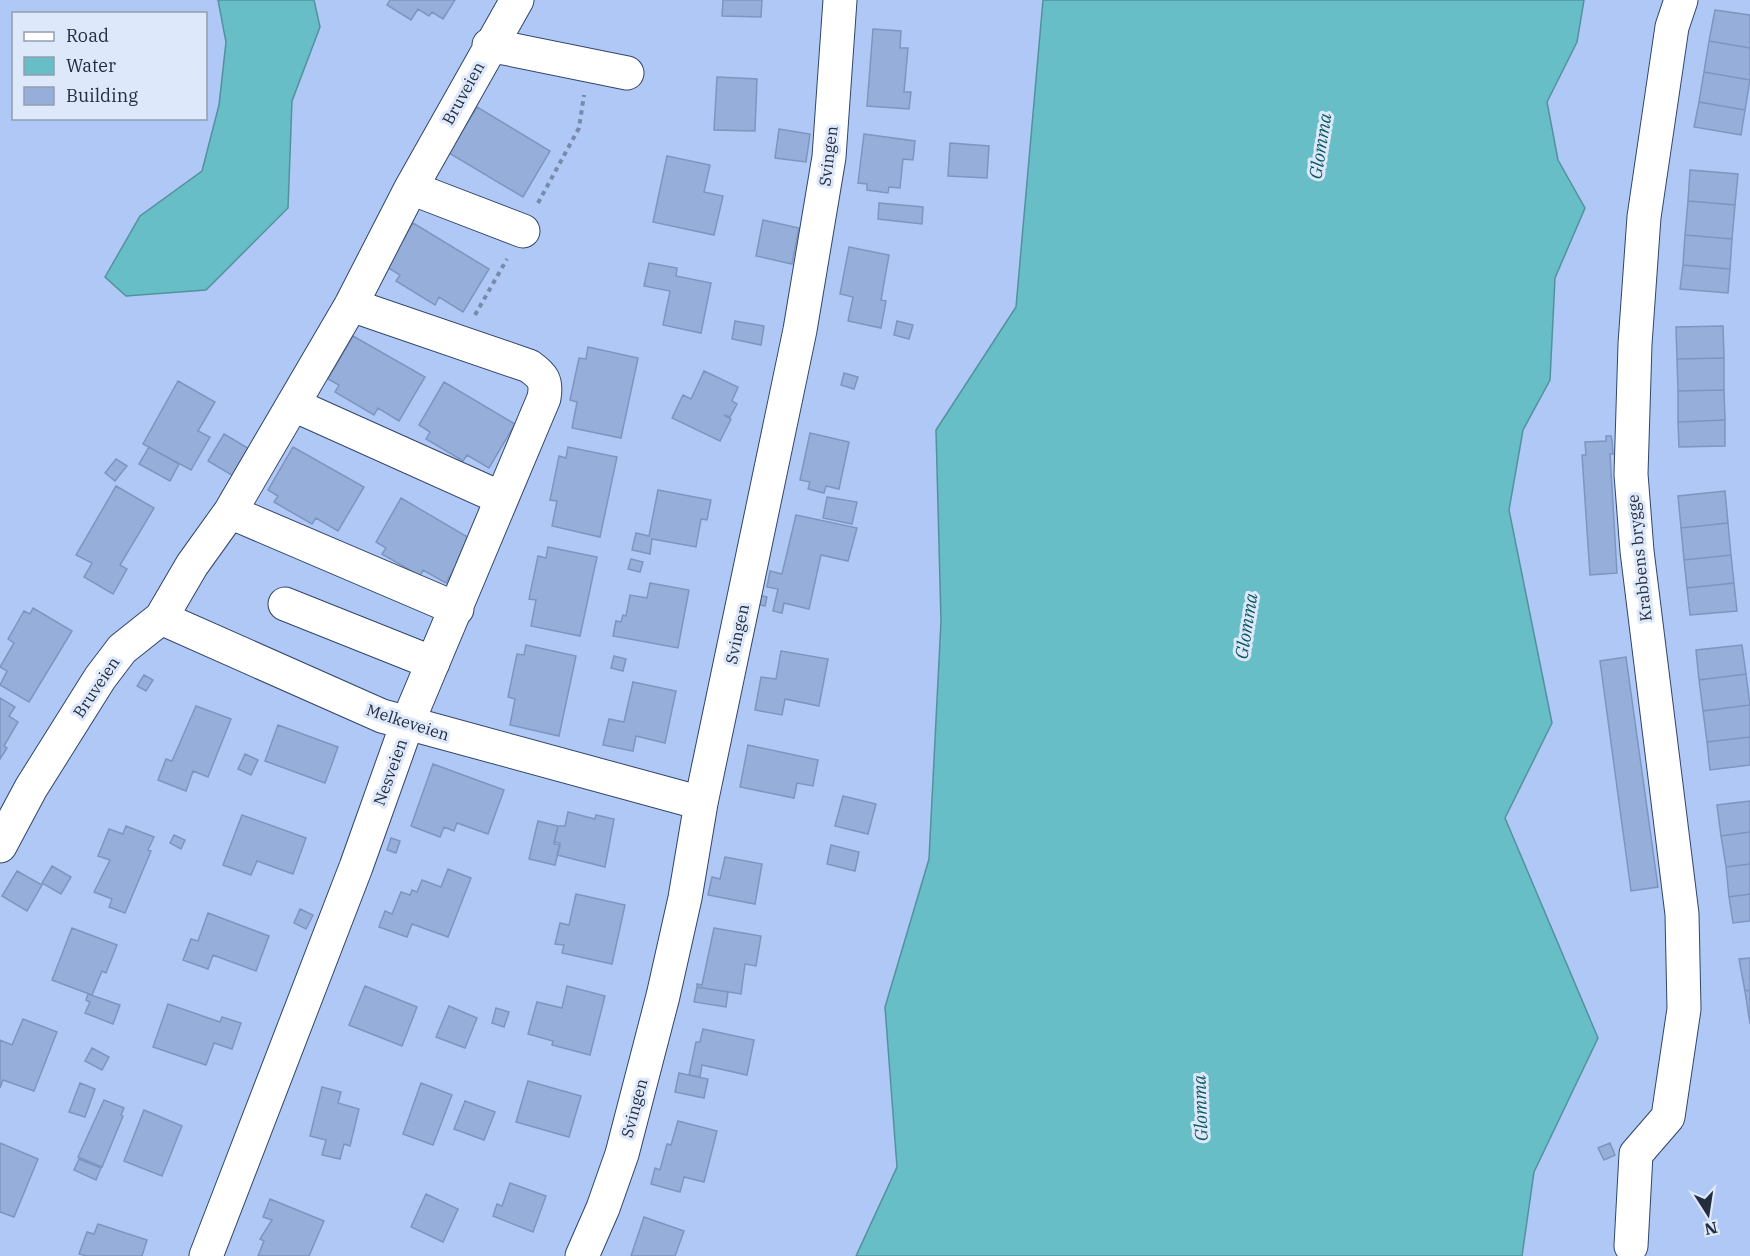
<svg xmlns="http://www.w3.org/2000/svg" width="1750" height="1256" viewBox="0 0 1750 1256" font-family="'IBM Plex Serif',serif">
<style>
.water{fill:#67bec6;stroke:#53929d;stroke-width:1.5}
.building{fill:#96aeda;stroke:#7e95c0;stroke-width:1.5}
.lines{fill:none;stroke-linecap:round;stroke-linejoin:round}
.minor-casing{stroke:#31456a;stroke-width:35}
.path{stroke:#778aac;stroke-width:4;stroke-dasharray:4.5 4.5;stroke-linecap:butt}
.minor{stroke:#fff;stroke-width:33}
.labels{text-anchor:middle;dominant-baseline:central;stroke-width:6;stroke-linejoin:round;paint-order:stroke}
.street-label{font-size:16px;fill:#232d3e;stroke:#dee8fb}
.water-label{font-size:18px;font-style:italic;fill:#09585d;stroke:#dee8fb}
</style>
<rect width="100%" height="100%" fill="#afc8f5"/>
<path class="water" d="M218,0H314L320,27L292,101L288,208L206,290L126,296L105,277L140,216L202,171L219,105L226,42Z
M1043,0H1584L1577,42L1547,102L1558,160L1585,208L1555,278L1550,380L1523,430L1509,510L1552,723L1505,818L1598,1038L1534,1172L1522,1256H856L897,1167L885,1007L929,859L941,621L936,430L1016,307Z"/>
<path class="building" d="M390,0H455L443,19L432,12L429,16L418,9L411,20L387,5Z
M723,0H762L761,17L722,16Z
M1715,10L1750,15V48L1709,41Z
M873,29L901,31L900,48H908L904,92H911L909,109L867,106Z
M1709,41L1750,48V80L1704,72Z
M1704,72L1750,80L1745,110L1699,102Z
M717,77L757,79L755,131L714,130Z
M1699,102L1745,110L1741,135L1694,127Z
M477,107L550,151L523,197L449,153Z
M779,129L810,134L806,162L775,158Z
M864,134L915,141L913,160L903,159L900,188L889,187L888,193L867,190V184L858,183Z
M950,143L989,146L987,178L948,176Z
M667,156L710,165L704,192L723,196L714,235L653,222Z
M1690,170L1738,174L1735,205L1688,201Z
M1688,201L1735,205L1732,239L1685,235Z
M879,203L923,207L922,224L878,219Z
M763,220L799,228L792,264L756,256Z
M413,223L489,269L463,312L439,297L435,305L396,281L400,275L387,267Z
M1685,235L1732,239L1730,269L1683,265Z
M849,247L889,255L881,300L886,301L881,328L848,321L853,297L840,294Z
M649,263L677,268L676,276L711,283L701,333L663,325L670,291L644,286Z
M1683,265L1730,269L1728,293L1680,289Z
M735,321L764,326L761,345L732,339Z
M897,321L913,325L909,339L894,335Z
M1723,326L1724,358L1677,359L1676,327Z
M353,336L425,377L399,421L378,408L374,415L335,392L339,385L328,379Z
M588,347L638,358L621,438L572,428L577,402L570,400L579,358L586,359Z
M1724,358V390L1678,391L1677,359Z
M704,371L738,387L732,401L737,404L730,417L724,415L731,419L720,441L672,418L683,395L691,399Z
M844,373L858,377L854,389L841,385Z
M178,381L215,402L198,431L210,437L191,470L143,444Z
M444,382L515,424L489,468L467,455L463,461L426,439L430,432L419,425Z
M1724,390L1725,420L1678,422V391Z
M1725,420V446L1679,447L1678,422Z
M810,433L849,442L839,489L826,486L824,493L808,489L810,482L800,480Z
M224,434L251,450L235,477L208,461Z
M1606,436H1611L1612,440L1613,454H1610L1617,573L1590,575L1582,455H1586L1585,442L1606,441Z
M149,447L179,464L170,481L139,464Z
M293,447L364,487L338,531L316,518L312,524L274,502L278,496L268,490Z
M568,447L617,457L600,537L552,526L557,501L550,500L559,456L566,458Z
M116,459L127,466L115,481L105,473Z
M116,486L154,508L120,565L127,569L113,594L84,577L92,563L76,555Z
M658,490L711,500L707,520L701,519L696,547L652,539L650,554L632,550L636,533L649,536Z
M1725,491L1728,523L1681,528L1678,496Z
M827,497L857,502L852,524L823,518Z
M401,498L471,539L446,583L423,570L420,576L382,554L386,548L376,542Z
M796,515L857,528L848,561L821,555L809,609L784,603L782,613L773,611L778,589L767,587L770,571L782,574Z
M1728,523L1731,555L1684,560L1681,528Z
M548,547L597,557L580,636L531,626L536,600L529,599L538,556L546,558Z
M1731,555L1734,583L1687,588L1684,560Z
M631,559L643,562L640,572L628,569Z
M650,583L689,590L678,648L613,636L616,621L621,622L623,615L626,616L630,595L647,598Z
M1734,583L1737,611L1690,615L1687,588Z
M758,595L767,597L765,606L756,604Z
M33,608L72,631L29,702L0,685L7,671L0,667L14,643L8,639L24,611L30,614Z
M526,645L576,656L559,736L510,725L515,699L508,697L517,654L524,655Z
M1742,645L1746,674L1699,680L1696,650Z
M781,651L828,659L819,706L785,699L782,715L755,710L761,677L776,679Z
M614,656L626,659L623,671L611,668Z
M1626,657L1658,887L1631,891L1600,661Z
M1746,674L1750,705L1703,711L1699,680Z
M144,675L153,680L146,691L137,686Z
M633,682L676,691L665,743L636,736L633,751L603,745L609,719L624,722Z
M0,698L15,707L9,716L18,722L4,746L7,748L0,759Z
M1750,705V737L1707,742L1703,711Z
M196,706L231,719L208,777L193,771L186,791L158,780L166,759L172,761Z
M278,725L338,747L325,783L265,761Z
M1750,737V765L1710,770L1707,742Z
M748,745L818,760L813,786L797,783L794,798L740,787Z
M245,754L258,760L251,775L238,769Z
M433,764L504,790L488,834L457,823L454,831L444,827L440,837L411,826Z
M843,796L876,804L868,834L835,826Z
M1750,801V832L1721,836L1717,805Z
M568,812L595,819L596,815L614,819L605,867L557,855L560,843L554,842L558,826H565Z
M242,815L306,838L293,874L257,861L251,875L223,865Z
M538,821L558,826L554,844L560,845L555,865L529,859Z
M126,826L154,837L148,850L151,851L125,913L109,907L112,899L94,892L110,860L98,856L109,829L123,834Z
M1750,832V864L1726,867L1721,836Z
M174,835L185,840L181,849L170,843Z
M391,838L400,841L396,853L387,850Z
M831,845L859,852L855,871L827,864Z
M725,857L762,864L755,904L708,895L712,877L720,879Z
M1750,864V894L1729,897L1726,867Z
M52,866L71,877L61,894L42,883Z
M448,869L471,878L448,937L412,924L407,937L379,927L385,911L392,914L401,892L410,895L412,890L417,892L422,880L441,887Z
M17,871L42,885L27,911L2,896Z
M576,894L625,905L612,964L562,953L564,945L555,944L560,923L569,925Z
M1750,894V921L1733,923L1729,897Z
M300,909L313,915L306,929L294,923Z
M208,913L269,936L256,971L213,955L208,969L183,960L191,939L198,941Z
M72,928L117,945L106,973L102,971L92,995L52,980Z
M714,928L761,936L756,966L745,964L741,994L697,987V984L702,985Z
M1750,958V990L1745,991L1739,959Z
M365,986L417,1007L402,1046L349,1025Z
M567,986L605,996L590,1055L552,1045L553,1041L528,1034L537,1002L562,1008Z
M697,987L728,992L726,1007L694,1002Z
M1750,990V1024L1745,991Z
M88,994L120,1005L113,1024L85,1013L90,1002L86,1000Z
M168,1004L220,1022L222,1017L241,1023L232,1049L214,1043L206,1065L153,1047Z
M449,1006L477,1018L465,1048L436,1037Z
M496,1008L509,1012L504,1027L492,1023Z
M23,1019L57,1032L34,1091L3,1080L0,1088V1040L12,1045Z
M703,1029L754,1040L747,1075L702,1065L700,1077L689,1075L696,1042H700Z
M92,1048L109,1057L102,1070L85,1061Z
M679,1073L708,1079L704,1098L675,1092Z
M528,1081L581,1096L569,1137L516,1122Z
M80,1083L95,1089L85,1117L69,1112Z
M421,1083L452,1095L433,1145L403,1134Z
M322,1087L341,1092L338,1103L359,1109L350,1146L344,1144L340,1159L322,1155L326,1140L310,1136Z
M104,1100L124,1108L121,1115L123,1116L102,1167L78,1157Z
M465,1101L495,1112L484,1140L454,1129Z
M144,1110L182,1126L162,1176L124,1161Z
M678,1121L717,1131L704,1182L684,1177L680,1192L651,1184L655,1168L660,1170L667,1144L671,1145Z
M0,1143L38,1159L14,1217L0,1212Z
M1610,1143L1615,1155L1604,1160L1598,1148Z
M79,1159L101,1168L96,1180L74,1170Z
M510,1183L546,1196L533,1232L493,1216L497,1204L502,1206Z
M426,1194L458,1209L443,1242L411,1227Z
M270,1199L324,1221L309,1256H258L264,1241L260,1239L272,1220L263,1217Z
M644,1217L684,1231L675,1256H631Z
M98,1224L147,1240L142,1256H87L79,1254L87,1232L94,1234Z"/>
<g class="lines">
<defs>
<path id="minor" d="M489,45L627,73
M411,188L523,231
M294,405L501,498
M230,512L457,609
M285,604L433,663
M161,618L382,716L701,803
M0,846L31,788L100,678L122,649L161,618L192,565L230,512L351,305L411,188L517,0
M1631,1246L1636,1154L1668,1117L1684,1009L1682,914L1637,551L1631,474L1635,344L1644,217L1672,27L1681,0
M206,1256L356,867L407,724L544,398C547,381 543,376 529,366L351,305
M582,1256L603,1208L622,1154L663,996L685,898L701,803L800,330L829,157L840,0"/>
</defs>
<use href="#minor" class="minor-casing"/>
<path class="path" d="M538,203L579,128L584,95
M475,315L507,259"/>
<use href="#minor" class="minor"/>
</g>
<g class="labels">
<g class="street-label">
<text transform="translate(463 93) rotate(-61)">Bruveien</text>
<text transform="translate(828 156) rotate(-83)">Svingen</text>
<text transform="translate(1639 558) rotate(-96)">Krabbens brygge</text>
<text transform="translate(737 634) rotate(-78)">Svingen</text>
<text transform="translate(96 687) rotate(-56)">Bruveien</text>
<text transform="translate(408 722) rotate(18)">Melkeveien</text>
<text transform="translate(390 772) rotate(-70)">Nesveien</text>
<text transform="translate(634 1108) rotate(-75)">Svingen</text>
</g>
<g class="water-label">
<text transform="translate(1320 146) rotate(-81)">Glomma</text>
<text transform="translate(1246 626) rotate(-81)">Glomma</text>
<text transform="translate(1200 1108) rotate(-92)">Glomma</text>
</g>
</g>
<rect x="12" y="12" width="195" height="108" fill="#dee8fb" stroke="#939daf" stroke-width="1.5"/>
<rect x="24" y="32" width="30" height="9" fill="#ffffff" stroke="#939daf" stroke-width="1.5"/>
<text x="66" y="42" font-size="18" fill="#232d3e">Road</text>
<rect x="24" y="57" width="30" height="18" fill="#67bec6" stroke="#939daf" stroke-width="1.5"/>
<text x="66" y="72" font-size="18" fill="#232d3e">Water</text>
<rect x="24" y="87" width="30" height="18" fill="#96aeda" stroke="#939daf" stroke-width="1.5"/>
<text x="66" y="102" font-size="18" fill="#232d3e">Building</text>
<g transform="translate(1708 1214) rotate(168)" stroke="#dee8fb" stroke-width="4.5" paint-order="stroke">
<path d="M0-4.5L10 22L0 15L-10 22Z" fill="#232d3e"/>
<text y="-9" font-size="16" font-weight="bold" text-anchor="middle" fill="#232d3e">N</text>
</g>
</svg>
